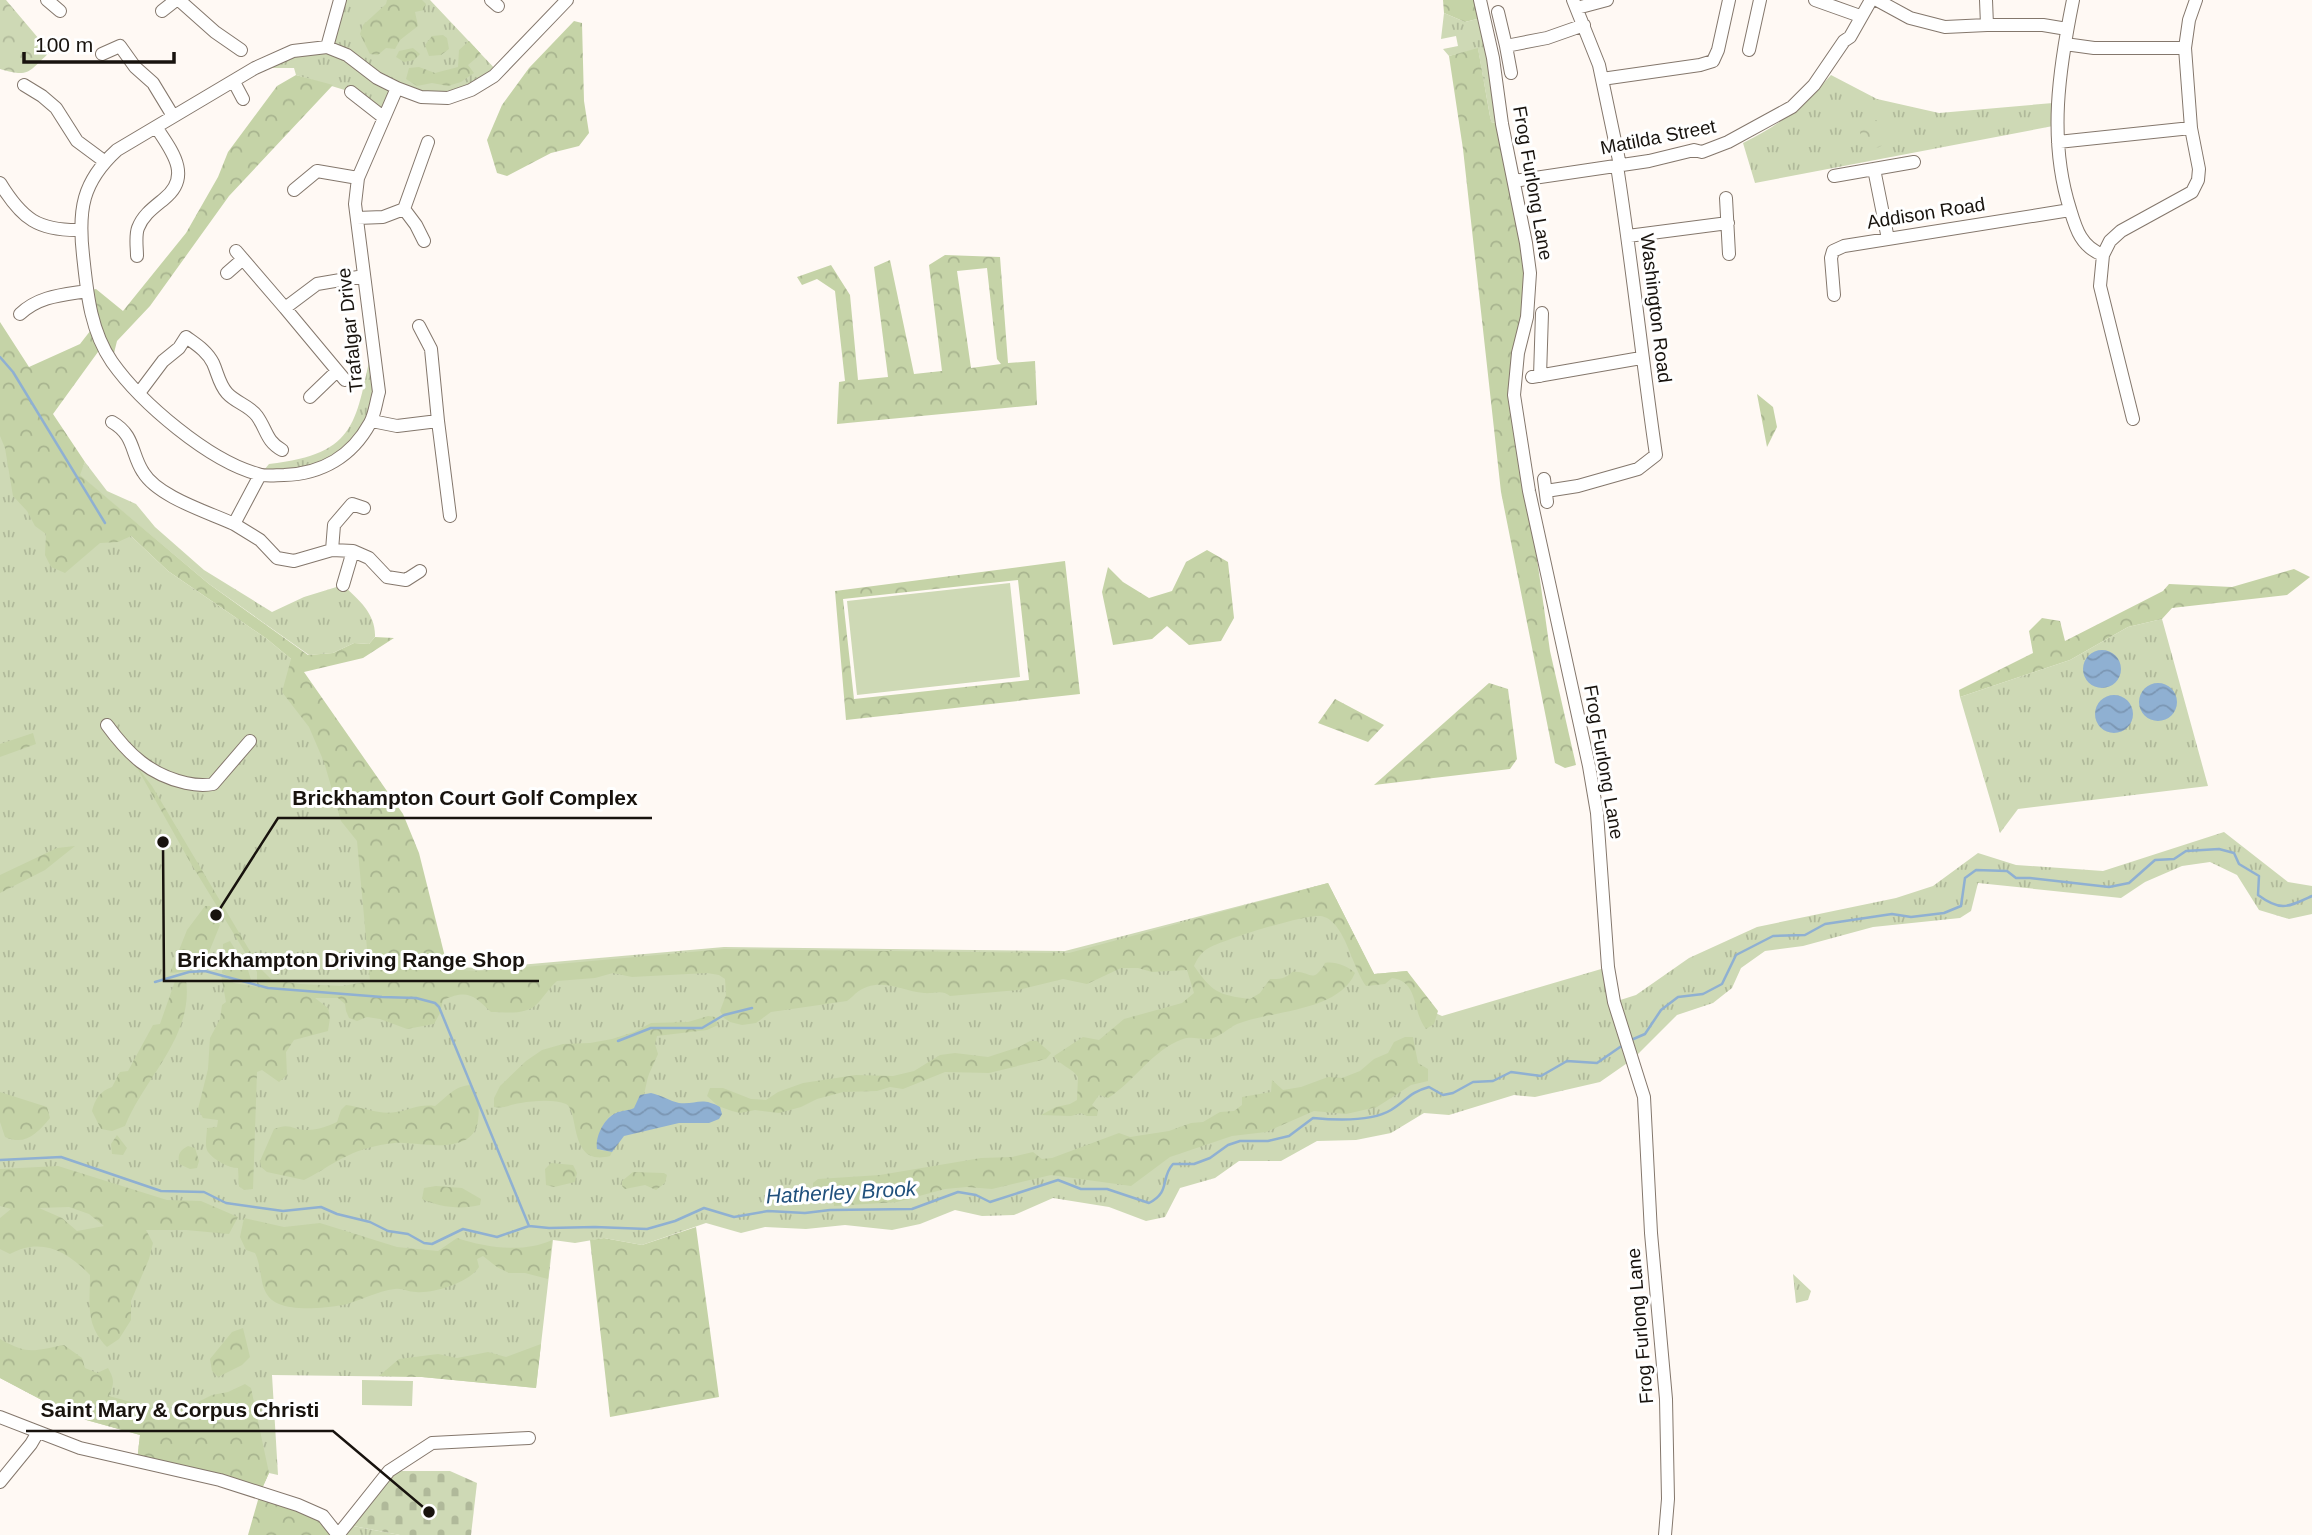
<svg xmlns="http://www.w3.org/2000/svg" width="2312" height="1535" viewBox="0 0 2312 1535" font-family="Helvetica,sans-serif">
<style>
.grass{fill:url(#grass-tufts)}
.forest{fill:url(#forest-crowns);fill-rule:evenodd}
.cemetery{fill:url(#cemetery-stones)}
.park{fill:url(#park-crowns)}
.garden{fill:#ced9b5}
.water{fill:url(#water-waves)}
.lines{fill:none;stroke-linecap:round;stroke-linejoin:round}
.stream{stroke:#8fb0d2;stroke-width:2.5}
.minor-casing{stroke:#84776c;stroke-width:14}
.minor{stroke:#fff;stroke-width:12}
.labels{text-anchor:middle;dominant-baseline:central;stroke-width:6;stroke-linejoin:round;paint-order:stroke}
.street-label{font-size:19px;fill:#18130e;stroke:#fff}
.water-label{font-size:21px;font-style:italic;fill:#20507c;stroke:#fff}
.leader{fill:none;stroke:#18130e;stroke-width:2.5}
.callout-dot{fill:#18130e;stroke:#fff;stroke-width:2.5}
.callout-label{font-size:21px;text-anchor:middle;font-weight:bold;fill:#18130e;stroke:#fff;stroke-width:6;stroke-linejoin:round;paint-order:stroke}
</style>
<defs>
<pattern id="grass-tufts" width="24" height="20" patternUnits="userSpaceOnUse" patternTransform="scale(1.75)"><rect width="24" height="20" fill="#ced9b5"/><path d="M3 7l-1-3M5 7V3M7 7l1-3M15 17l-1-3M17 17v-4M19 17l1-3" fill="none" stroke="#b0b99a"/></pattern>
<pattern id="forest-crowns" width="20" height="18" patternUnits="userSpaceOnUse" patternTransform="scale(1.75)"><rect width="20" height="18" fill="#c5d3a7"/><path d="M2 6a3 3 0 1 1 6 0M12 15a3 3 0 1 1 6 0" fill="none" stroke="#a8b48f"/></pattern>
<pattern id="cemetery-stones" width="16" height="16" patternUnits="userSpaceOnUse" patternTransform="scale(1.75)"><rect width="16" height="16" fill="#ced9b5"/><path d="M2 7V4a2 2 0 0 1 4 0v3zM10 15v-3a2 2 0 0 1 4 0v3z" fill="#b0b99a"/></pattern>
<pattern id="park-crowns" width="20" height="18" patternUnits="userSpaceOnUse" patternTransform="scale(1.75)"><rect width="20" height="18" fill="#ced9b5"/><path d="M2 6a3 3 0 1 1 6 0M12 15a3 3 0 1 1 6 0" fill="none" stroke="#b0b99a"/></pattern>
<pattern id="water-waves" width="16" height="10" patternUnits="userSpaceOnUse" patternTransform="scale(1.75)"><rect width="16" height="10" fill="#8fb0d2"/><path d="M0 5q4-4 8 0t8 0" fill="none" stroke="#7b96b3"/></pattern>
</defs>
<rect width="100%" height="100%" fill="#fff9f4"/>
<path class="grass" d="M340,0H430L498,72L448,98L398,88L383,117L351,92L296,75L294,68H255L327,47Z
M1444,13L1465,22L1485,17L1502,124L1491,122L1478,49L1449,56L1443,49L1458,46L1456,36L1441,39Z
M1831,75L1877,99L1939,113L2053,103V126L1755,183L1743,143C1780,125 1803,106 1831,75Z
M373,344L379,392L372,421L331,464L260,475L269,464C360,454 355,420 373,344Z
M0,391L131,536L168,571L267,639L291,659L399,815L448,967L484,968L724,947L1065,951L1328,883L1374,974L1407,971L1433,1012L1442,1016L1608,967L1614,1002L1636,995L1689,958L1757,927L1896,898L1933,886L1978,853L2016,865L2103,871L2224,832L2288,882L2312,886V914L2289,919L2259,910L2237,875L2210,862L2182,866L2145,882L2121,898L1978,883L1971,911L1960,918L1873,927L1803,946L1765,951L1741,968L1732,988L1713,1003L1677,1015L1633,1059L1600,1082L1535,1097L1514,1095L1449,1115L1424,1113L1391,1133L1356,1140L1317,1141L1281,1161H1239L1215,1178L1180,1188L1165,1217L1146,1221L1109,1207L1053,1198L1014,1215L982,1216L955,1210L920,1224L892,1230L845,1225L806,1229L765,1227L741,1233L706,1223L642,1245L604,1238L575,1243L553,1240L536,1388L422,1377L272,1375L278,1475L269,1473L260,1493L137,1461L140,1435L72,1416L0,1378Z
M85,462L107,491L136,504L155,527L204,570L272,612L304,597L343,585C359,600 376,614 375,637L369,644L354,643L333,653L309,655L209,584L79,475Z
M2162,619L2208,786L2018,809L2000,833L1960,697L2070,660L2128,627Z
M1793,1274L1811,1291L1808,1300L1796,1303Z
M348,1525L400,1535H338Z"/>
<path class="forest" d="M387,0H422L426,4L424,10L415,12L418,26L400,40L395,49L386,48L378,55L370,54L360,34L363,25L386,4Z
M1443,0H1480L1485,17L1465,22L1444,13Z
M574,21L582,23L584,101L589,133L579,146L551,153L507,176L497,173L487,140L502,105L529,68Z
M443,35L447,38L449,49L441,55L429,56L425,45L432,36Z
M469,41L481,54L468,65L474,73L461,82L448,86L432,83L417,86L406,79L409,68L419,67L435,73L458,67L459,50Z
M413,48L420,54L414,60L404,62L396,57L399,51Z
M1478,48L1491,122L1502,124L1530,273L1514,395L1550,651L1576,765L1565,768L1555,763L1501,492L1463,149L1449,56Z
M296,75L333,85L229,196L150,306L117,341L112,361L103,345L53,414L85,462L80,475L209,584L308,655L333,653L354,643L369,644L375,637L394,638L363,658L304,672L403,814L419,853L448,969L479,971L724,949L1069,953L1328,883L1374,974L1407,971L1438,1011L1434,1024L1426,1029C1412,1012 1419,981 1392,978L1385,984L1366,986C1353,968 1347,933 1330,920C1328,918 1322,916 1320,916C1305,914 1222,940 1207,949C1201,953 1197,959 1194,966C1212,992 1218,995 1250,999L1260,993L1270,979C1279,979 1286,979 1292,972C1311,970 1312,986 1325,963C1334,961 1348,966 1355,973C1338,1012 1273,1010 1237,1024C1228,1028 1219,1038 1209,1039C1200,1040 1193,1036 1183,1039C1152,1050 1135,1081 1108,1098L1099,1095L1092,1105L1098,1110L1097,1116H1087L1081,1113L1071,1116L1041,1115L1056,1107L1070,1104L1077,1100L1078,1077C1072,1068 1058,1064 1054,1056L1083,1037L1099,1040L1124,1019L1182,1003L1194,993L1187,970L1152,972L1138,968H1121L1087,984L1063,979L1018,990L950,996C942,989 934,994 924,993C900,991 878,975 855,994C853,996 850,999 847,1001L771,1012L756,1023L742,1025L730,1022L724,1018L720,1011L726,995L725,979L719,975L707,973L632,977L613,973L595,978L557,981C550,987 545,995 539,1002C527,1016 507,1012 491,1012C473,995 468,989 443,1000L440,1013L434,1024L407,1029L380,1019L367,1017L357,1021L349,1018L346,1011L345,1004L338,998H315L328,1008L330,1018L328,1031L294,1040L286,1052L287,1075L279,1082L262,1070L257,1072L253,1189L244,1190L239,1186L238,1168C228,1168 214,1160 208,1152C204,1147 207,1134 207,1128L217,1127L218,1120L203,1118L198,1109L208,1069L210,1038L220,1019L222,1005L226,1002L221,975L234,983L257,987V972L190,862L135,764L152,786L260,968L272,980L300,984L343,986L370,981L357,841L341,821L324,762L309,727L282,692L291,659L267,639L168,571L131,536L118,542L100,543L65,573L51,567L45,555L46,534L35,526L27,511L13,496L5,448L0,436V322L29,367L80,344L94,326L87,291L96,289L123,311L186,233L218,177L228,152L277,86Z
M945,255L1000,257L1008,363L1035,361L1037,405L837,424L839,382L845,381L835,291L817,279L802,285L797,277L831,265L850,295L858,380L888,377L874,267L890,260L914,374L942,371L929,265ZM987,268L997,359L1001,364L971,368L957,271Z
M1757,394L1773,407L1777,427L1767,447Z
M1207,550L1228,562L1234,618L1221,641L1189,645L1167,626L1152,639L1113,645L1102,592L1108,567L1123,582L1149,598L1172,591L1186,562Z
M1065,561L1080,694L846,720L835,591ZM1018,580L1029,680L854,699L843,599Z
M2294,569L2310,577L2287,595L2172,608L2162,619L2128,627L2070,660L1960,697L1959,690L2033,653L2029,631L2042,618L2060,621L2065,641L2163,591L2169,584L2232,587Z
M1489,683L1508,689L1517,759L1510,769L1374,785Z
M1335,699L1384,725L1368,742L1318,723Z
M33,733L36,744L0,757V744Z
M75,846L45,870L0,893V875L57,848Z
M205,906H210L220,925L209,952L194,971L170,973L187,930Z
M230,941L248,970L251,980L234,979L222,973L223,944Z
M186,980C194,1036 145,1077 125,1126L112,1131L101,1129L92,1111C95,1099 100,1091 112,1087L120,1072L128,1071L153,1025L160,1024L175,981Z
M708,1016L715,1017L718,1025L707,1030L657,1036L655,1044L658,1054C655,1061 652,1067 649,1074C645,1085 646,1096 638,1105C631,1112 624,1109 617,1112C602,1118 598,1137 599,1150L612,1152L610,1156C568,1167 580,1112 566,1104C554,1099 533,1101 521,1103C511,1104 504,1109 494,1107V1098L500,1086L526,1061L542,1050L563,1044L590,1043L612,1039L634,1032L651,1023L688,1022Z
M1405,1037H1413L1418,1063L1428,1069V1081L1411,1085L1377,1107L1346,1114L1314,1111L1266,1132L1232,1136L1170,1157L1131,1186L1051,1175L992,1189L967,1187L945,1189L897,1202L834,1206L833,1196L813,1188V1183L818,1179L880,1175L981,1158L1012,1157L1033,1152L1042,1159L1052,1158L1119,1133L1130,1137L1169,1131L1191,1123L1203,1122L1220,1112L1234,1111L1242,1105V1097L1271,1092L1272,1080L1283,1090L1301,1087L1328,1077L1342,1078L1360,1071L1374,1059L1388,1053L1394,1042Z
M1030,1041H1037L1051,1053L1046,1059L989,1073L945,1072L903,1089L890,1087L877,1091L843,1092L817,1099L801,1107L779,1113L755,1110L740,1113L732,1111L718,1106L707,1096L710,1088H723L751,1099L766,1100L778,1092L803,1083L856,1075L893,1076L914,1071L940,1055L955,1053L988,1057L1019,1047Z
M471,1085C478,1098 480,1106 478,1121C473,1154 427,1144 404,1143C394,1142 381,1145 372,1147C345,1153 328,1168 304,1180L267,1172L261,1167L260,1161L274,1129C290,1122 292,1130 308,1130C318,1130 328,1126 337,1122L341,1110L346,1105C362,1107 380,1115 396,1112C412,1110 417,1104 435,1106C448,1096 454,1086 471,1085Z
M0,1092L47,1107L50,1118C37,1134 25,1146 5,1137L0,1122Z
M117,1135L127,1148L123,1155L112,1154L111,1144Z
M188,1146L195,1148L199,1161L197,1168L190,1169L179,1164C178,1154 179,1151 188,1146Z
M551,1163L573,1165L577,1173L575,1182L554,1187L546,1185L545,1169Z
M58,1166L167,1200L201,1201L238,1217L229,1234L186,1230H146L153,1243L149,1259L131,1301V1320L119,1339L107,1347C85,1324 90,1304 90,1275C67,1251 41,1237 10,1254L0,1249V1218L11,1209L0,1206V1169ZM69,1207L89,1214L104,1226L77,1231L62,1218L39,1208Z
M633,1172L664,1173L667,1175L665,1183L656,1190L645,1185L625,1189L622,1186V1181Z
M436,1186L462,1188L481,1199L480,1205C461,1210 439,1207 422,1199L424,1188Z
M244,1218L284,1227L320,1223L397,1247L438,1251L457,1238C487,1248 524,1253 552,1240L548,1279L525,1273H509L497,1267L483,1256L477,1259L479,1267C470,1282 433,1294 416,1292C408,1292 402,1288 395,1289C377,1291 360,1301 343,1305C325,1308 295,1311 279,1304C257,1295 264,1271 255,1253L246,1250L240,1237Z
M696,1227L719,1397L610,1417L590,1240L604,1238L642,1245Z
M243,1328L250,1357L242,1365L218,1377L212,1371L210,1359L232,1332Z
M0,1339C29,1355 32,1351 64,1345L82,1358L85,1368L97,1373L108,1368C115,1380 114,1384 109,1396L174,1414L212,1395L228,1392L245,1384L251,1388L269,1473L260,1493L298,1505L338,1535H248L260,1493L137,1461L140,1435L72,1416L0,1378Z
M541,1344L536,1388L422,1377L379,1376L399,1359L438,1354L457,1358L488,1352L506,1357Z"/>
<path class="cemetery" d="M389,1471H450L477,1483L471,1535H400L348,1525Z"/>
<path class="park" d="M0,0H6L50,52C28,72 30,78 0,69Z
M1860 134a14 14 0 1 1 28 0a14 14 0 1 1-28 0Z"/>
<path class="garden" d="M1010,583L1020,677L857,695L847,601Z
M362,1380L413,1381L412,1406L362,1405Z"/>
<path class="water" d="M2083 669a19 19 0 1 1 38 0a19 19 0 1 1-38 0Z
M2139 702a19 19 0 1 1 38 0a19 19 0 1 1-38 0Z
M2095 714a19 19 0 1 1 38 0a19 19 0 1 1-38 0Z
M651,1093C661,1095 670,1101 679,1103C696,1105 701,1096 720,1107L722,1114L719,1119L709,1123H679L624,1136L612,1152L597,1149C595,1137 604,1118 616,1113C622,1110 628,1111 634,1108L640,1095Z"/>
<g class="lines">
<path class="stream" d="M0,357L13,372L105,523
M155,982L189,972L205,971L268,988L382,997L416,998L435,1003L439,1007L529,1226
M1631,1040L1645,1034L1661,1010L1678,997L1703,994L1722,984L1736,955L1773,936L1805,935L1825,924L1892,914L1911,917L1944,913L1961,906L1965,878L1976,870L2007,871L2016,878H2030L2109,887L2129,883L2155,860L2174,859L2186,851L2219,849L2234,853L2239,864L2259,876L2258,895C2281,912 2288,907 2312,896
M618,1041L651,1028H702L724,1015L752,1008
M0,1160L61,1157L161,1191L204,1192L226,1203L283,1211L321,1207L337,1214L370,1222L388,1231L408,1234L424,1243L432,1244L463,1229L497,1237L529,1226L549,1228L595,1227L647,1229L675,1221L704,1208L734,1217L768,1211L805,1213L830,1210L912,1209L958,1192L976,1195L990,1202L1058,1180L1081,1189H1107L1149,1203C1171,1192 1160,1178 1173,1164H1194L1210,1158L1228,1145L1240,1141H1268L1289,1136L1313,1118C1334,1120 1371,1122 1391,1110C1406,1101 1410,1092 1429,1087L1443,1095L1453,1093L1473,1082L1493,1081L1511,1072L1541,1076L1567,1061L1597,1063L1623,1045"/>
<defs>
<path id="minor" d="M47,0L60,11
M179,0L215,32L241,50
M491,0L498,6
M1480,0L1493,58L1502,124L1526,243L1530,273L1527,317L1518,353L1514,395L1529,491L1589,766L1597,813L1608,967L1614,1002L1644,1097L1651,1233L1666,1399L1668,1499L1665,1535
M1573,0L1599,65L1620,165
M1815,0L1860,16
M1877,0L1910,18L1945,27L1987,25H2043L2067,29
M1986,0L1987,25
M2073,0C2059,69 2048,140 2070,209C2076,229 2081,247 2103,255
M1577,8L1607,0
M162,11L176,0
M1498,12L1506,46L1547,38L1584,25
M2065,44L2094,48H2185
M1506,46L1511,73
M327,47L340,0
M1749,50L1760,0
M102,54L120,46L135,67L153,83L173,116
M1602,79L1700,65L1713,61L1718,50L1729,0
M234,82L243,99
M24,85L42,96L56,108L77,141L104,161
M397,88L358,178L355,204L379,392C376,402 375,414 370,423C352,456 322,474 284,475C276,475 266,477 258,474C209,461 141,403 112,362C90,330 87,292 83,255C78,210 82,182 117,150L255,68L293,51L327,47L347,55L377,78L397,88L421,97L448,98L471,90L494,76L567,0
M351,92L383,117
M2058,142L2191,128
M1874,169L1888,239
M1834,176L1914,162
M1514,181L1649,161L1694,150L1702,152L1728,142L1792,107L1814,85L1844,41L1850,37L1871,0
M0,183C22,219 38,231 81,230
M294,190L317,171L358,178
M1726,198L1729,254
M404,209L416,225L424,241
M357,218L383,217L404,209L428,142
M1628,236L1728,223
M236,251L285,308
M137,256C137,247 135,236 138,228C143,215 153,208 164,199C193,176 171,150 156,127
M227,273L243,259
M1834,295L1831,258L1833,251L1844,246L2070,210
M20,314C39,296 62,295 87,291
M419,326L431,349L438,421
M1540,376L1542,313
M1532,377L1641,358
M345,380L285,308L317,284L364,276
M139,393L163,361L179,348L186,337C197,345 207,351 213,363C218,374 219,384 227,393C236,403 249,405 257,416C267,430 266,441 282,450
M310,397L337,371
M2133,419L2100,286L2103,255L2110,241L2121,231L2192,192L2198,180L2199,169L2191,128L2185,48L2189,20L2196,0
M372,421L397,426L438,421L450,516
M112,422C135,435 131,454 143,472C158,497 208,512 234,524
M260,475L234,524L260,540L277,558L294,561L332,550L353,551L369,558L387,577L406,580L420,571
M1544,479L1547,502
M1546,491L1578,486L1638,469L1656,455C1642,359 1632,262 1617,166
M332,550L334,525L352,504L364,508
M343,585L353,551
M107,725C128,754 150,775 186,783C195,785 203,786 213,784L250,741
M0,1417L80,1448L220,1480L298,1505L323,1516L338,1535L389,1471L432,1443L529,1438
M0,1482L31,1444L38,1432"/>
</defs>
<use href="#minor" class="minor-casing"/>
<use href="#minor" class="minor"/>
</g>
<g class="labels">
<g class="street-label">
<text transform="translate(1658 137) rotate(-11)">Matilda Street</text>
<text transform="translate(1533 183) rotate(80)">Frog Furlong Lane</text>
<text transform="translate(1926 213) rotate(-9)">Addison Road</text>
<text transform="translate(1656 308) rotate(83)">Washington Road</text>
<text transform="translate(350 330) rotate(-96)">Trafalgar Drive</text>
<text transform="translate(1604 762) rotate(80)">Frog Furlong Lane</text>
<text transform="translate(1640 1326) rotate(-95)">Frog Furlong Lane</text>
</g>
<g class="water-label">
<text transform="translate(841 1192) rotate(-3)">Hatherley Brook</text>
</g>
</g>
<path class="leader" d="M216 915L278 818H652M163 842L164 981H539M429 1512L333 1431H26"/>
<g class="callout-dot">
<circle cx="216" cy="915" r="7"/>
<circle cx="163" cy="842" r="7"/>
<circle cx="429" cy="1512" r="7"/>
</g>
<g class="callout-label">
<text x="465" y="805">Brickhampton Court Golf Complex</text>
<text x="351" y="967">Brickhampton Driving Range Shop</text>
<text x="180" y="1417">Saint Mary &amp; Corpus Christi</text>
</g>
<path d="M24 52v10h150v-10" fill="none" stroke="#18130e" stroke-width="3.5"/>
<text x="35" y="52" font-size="21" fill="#18130e" stroke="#ffffff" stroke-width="5" paint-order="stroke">100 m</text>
</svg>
